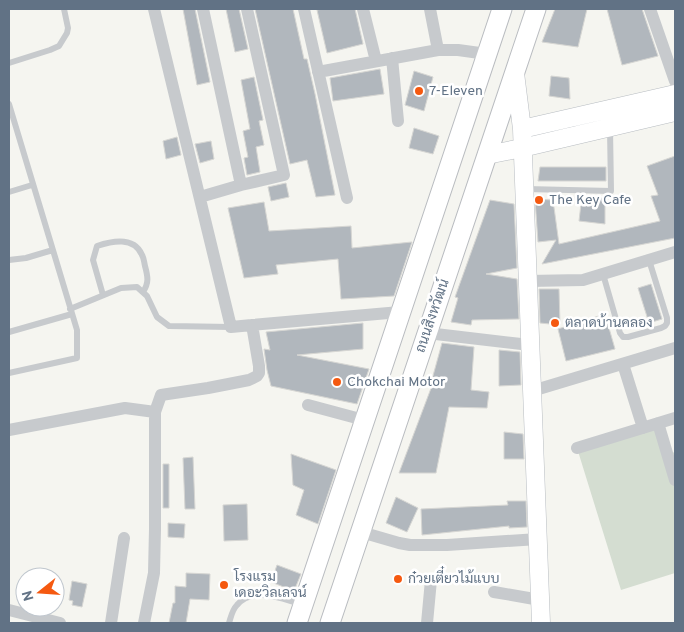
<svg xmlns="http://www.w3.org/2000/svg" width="684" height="632" viewBox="0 0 684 632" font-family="Overpass,Sarabun,sans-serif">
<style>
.green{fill:#d4ddd1}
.building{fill:#b1b7bd;stroke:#d6d6d3}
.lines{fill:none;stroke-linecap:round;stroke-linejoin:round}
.secondary-casing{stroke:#b8bdc2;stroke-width:19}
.primary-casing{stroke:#b9bcc0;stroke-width:21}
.lane{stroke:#c7cacd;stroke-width:6}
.street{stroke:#c7cacd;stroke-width:12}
.secondary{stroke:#fff;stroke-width:18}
.primary{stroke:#fff;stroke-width:19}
.poi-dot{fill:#f55910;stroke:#fff;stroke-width:2}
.labels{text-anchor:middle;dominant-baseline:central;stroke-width:5;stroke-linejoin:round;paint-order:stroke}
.poi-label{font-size:14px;fill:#617285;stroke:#fff;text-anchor:start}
.street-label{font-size:14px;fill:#617285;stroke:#fff}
</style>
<rect width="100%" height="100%" fill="#f5f5f0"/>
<path class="green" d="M658,423L668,454L675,452V573L621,590L577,448Z"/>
<path class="building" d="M183,9H195L210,82L197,85Z
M226,9H239L248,49L235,52Z
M255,9H293L304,59H307L315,94L335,195L316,197L307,160L290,164Z
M323,9H355L363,44L327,53L317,10Z
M555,9H587L578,47L542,42Z
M607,9H642L658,56L622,65Z
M380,69L384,94L333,101L330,78Z
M414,71L433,77L424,111L405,105Z
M551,76L569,78L570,99L549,96Z
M254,77L263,120L259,121L264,145L256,147L260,172L247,175L244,158L248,157L243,131L250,129L241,80Z
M414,128L439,136L433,154L409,148Z
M177,137L181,155L166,159L163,141Z
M211,141L214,159L200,163L195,144Z
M675,156V238L542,264L556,240L538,242L535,199L553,200L559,244L660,221L651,196L658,195L647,166Z
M540,167H606V181H538Z
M286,183L289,197L271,201L268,187Z
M582,195L605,198V224L579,221Z
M490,200L514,204L517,268L486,274L517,279L519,319L472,320L471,325L451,322L458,298L455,297Z
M264,202L269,231L351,226L352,248L412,242L394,296L341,299L338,259L276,265L278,274L244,278L228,208Z
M651,284L662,319L649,323L638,288Z
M539,289H559L560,325L540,323Z
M605,314L615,349L566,361L558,329Z
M363,323V349L297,355L369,369L357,404L271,386L267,370L264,349L270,350L266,332Z
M442,343L474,347L471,390L489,392L487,408L449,407L436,473H399L433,383H431Z
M499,350L520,352L521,385L499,386Z
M504,432L523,434L524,459H504Z
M291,454L336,470L318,524L296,515L304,490L293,485Z
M193,457L195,509H185L183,458Z
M163,464H169V508H163Z
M396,497L418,508L407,532L386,523Z
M507,501H526L527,527L509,528V526L422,535L421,509L508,505Z
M247,504L248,540L224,541L223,505Z
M168,523L185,524L184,538L168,537Z
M277,565L301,574L294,591L271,582Z
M186,573L210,574L209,600L190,599L186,623H169L173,603H175V586L186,587Z
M72,581L87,584L82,607L72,605L73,601L69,600Z"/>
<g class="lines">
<defs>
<path id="secondary" d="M515,73L522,129L541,623
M522,129L675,94
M487,155L522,148L675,112"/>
<path id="primary" d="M297,623L502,9
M330,623L536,9"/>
</defs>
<use href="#secondary" class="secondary-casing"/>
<use href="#primary" class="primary-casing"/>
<path class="lane" d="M9,63L50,50L59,46L67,33L68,28L64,9
M9,104L77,330V358L9,373
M526,189L611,191L610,129
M9,192L32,185
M9,260L26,258L53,250
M603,274L620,333L623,337H628L661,328L665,326L667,323V318L649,260
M103,295L93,260L97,246C112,241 134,236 142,255C144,258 144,262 145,266C148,277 149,283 143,292
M70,309L121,288L137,287L147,296L157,317L169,326L231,327
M9,332L72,314
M229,623C231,617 232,610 237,605C253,586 282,599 301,604"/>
<path class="street" d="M154,9L231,327L252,325
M203,9L241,185
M304,9L347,198
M363,9L376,61
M430,9L438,50
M650,9L675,81
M392,58L398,121
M318,72L438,50H458L487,54
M200,197L241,185L284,175L247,9
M528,281L583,280L675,252
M427,333L530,345
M623,364L643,428
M532,391L675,348
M308,405L364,420
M658,423L675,480
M9,430L125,408L155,412
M577,448L675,418
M361,532L399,543L410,545H447L538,539
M494,592L540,600
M9,610L60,623
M111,623L124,538
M144,623L154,573L155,529V412L161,395L208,388L249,380L257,376L259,373V366L252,325L400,312
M427,623L431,580"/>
<use href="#secondary" class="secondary"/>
<use href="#primary" class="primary"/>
</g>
<g class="poi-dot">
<circle cx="419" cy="91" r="5"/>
<circle cx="539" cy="200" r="5"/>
<circle cx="555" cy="323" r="5"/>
<circle cx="337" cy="382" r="5"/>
<circle cx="398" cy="579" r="5"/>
<circle cx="224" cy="585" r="5"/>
</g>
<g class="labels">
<g class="poi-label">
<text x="429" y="91">7-Eleven</text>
<text x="549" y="200">The Key Cafe</text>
<text x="565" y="323">ตลาดบ้านคลอง</text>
<text x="347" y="382">Chokchai Motor</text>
<text x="234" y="577">โรงแรม<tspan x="234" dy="16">เดอะวิลเลจน์</tspan></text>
<text x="408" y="579">ก๋วยเตี๋ยวไม้แบบ</text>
</g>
<g class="street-label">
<text transform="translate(433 316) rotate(-71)">ถนนสิงหวัฒน์</text>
</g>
</g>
<rect width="684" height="632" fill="none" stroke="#617285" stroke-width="20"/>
<g transform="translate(40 592) rotate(253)"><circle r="24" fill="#ffffff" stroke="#c0c7ce"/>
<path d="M0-4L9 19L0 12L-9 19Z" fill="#f55910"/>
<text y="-8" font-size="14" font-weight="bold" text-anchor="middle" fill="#617285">N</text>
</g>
</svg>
